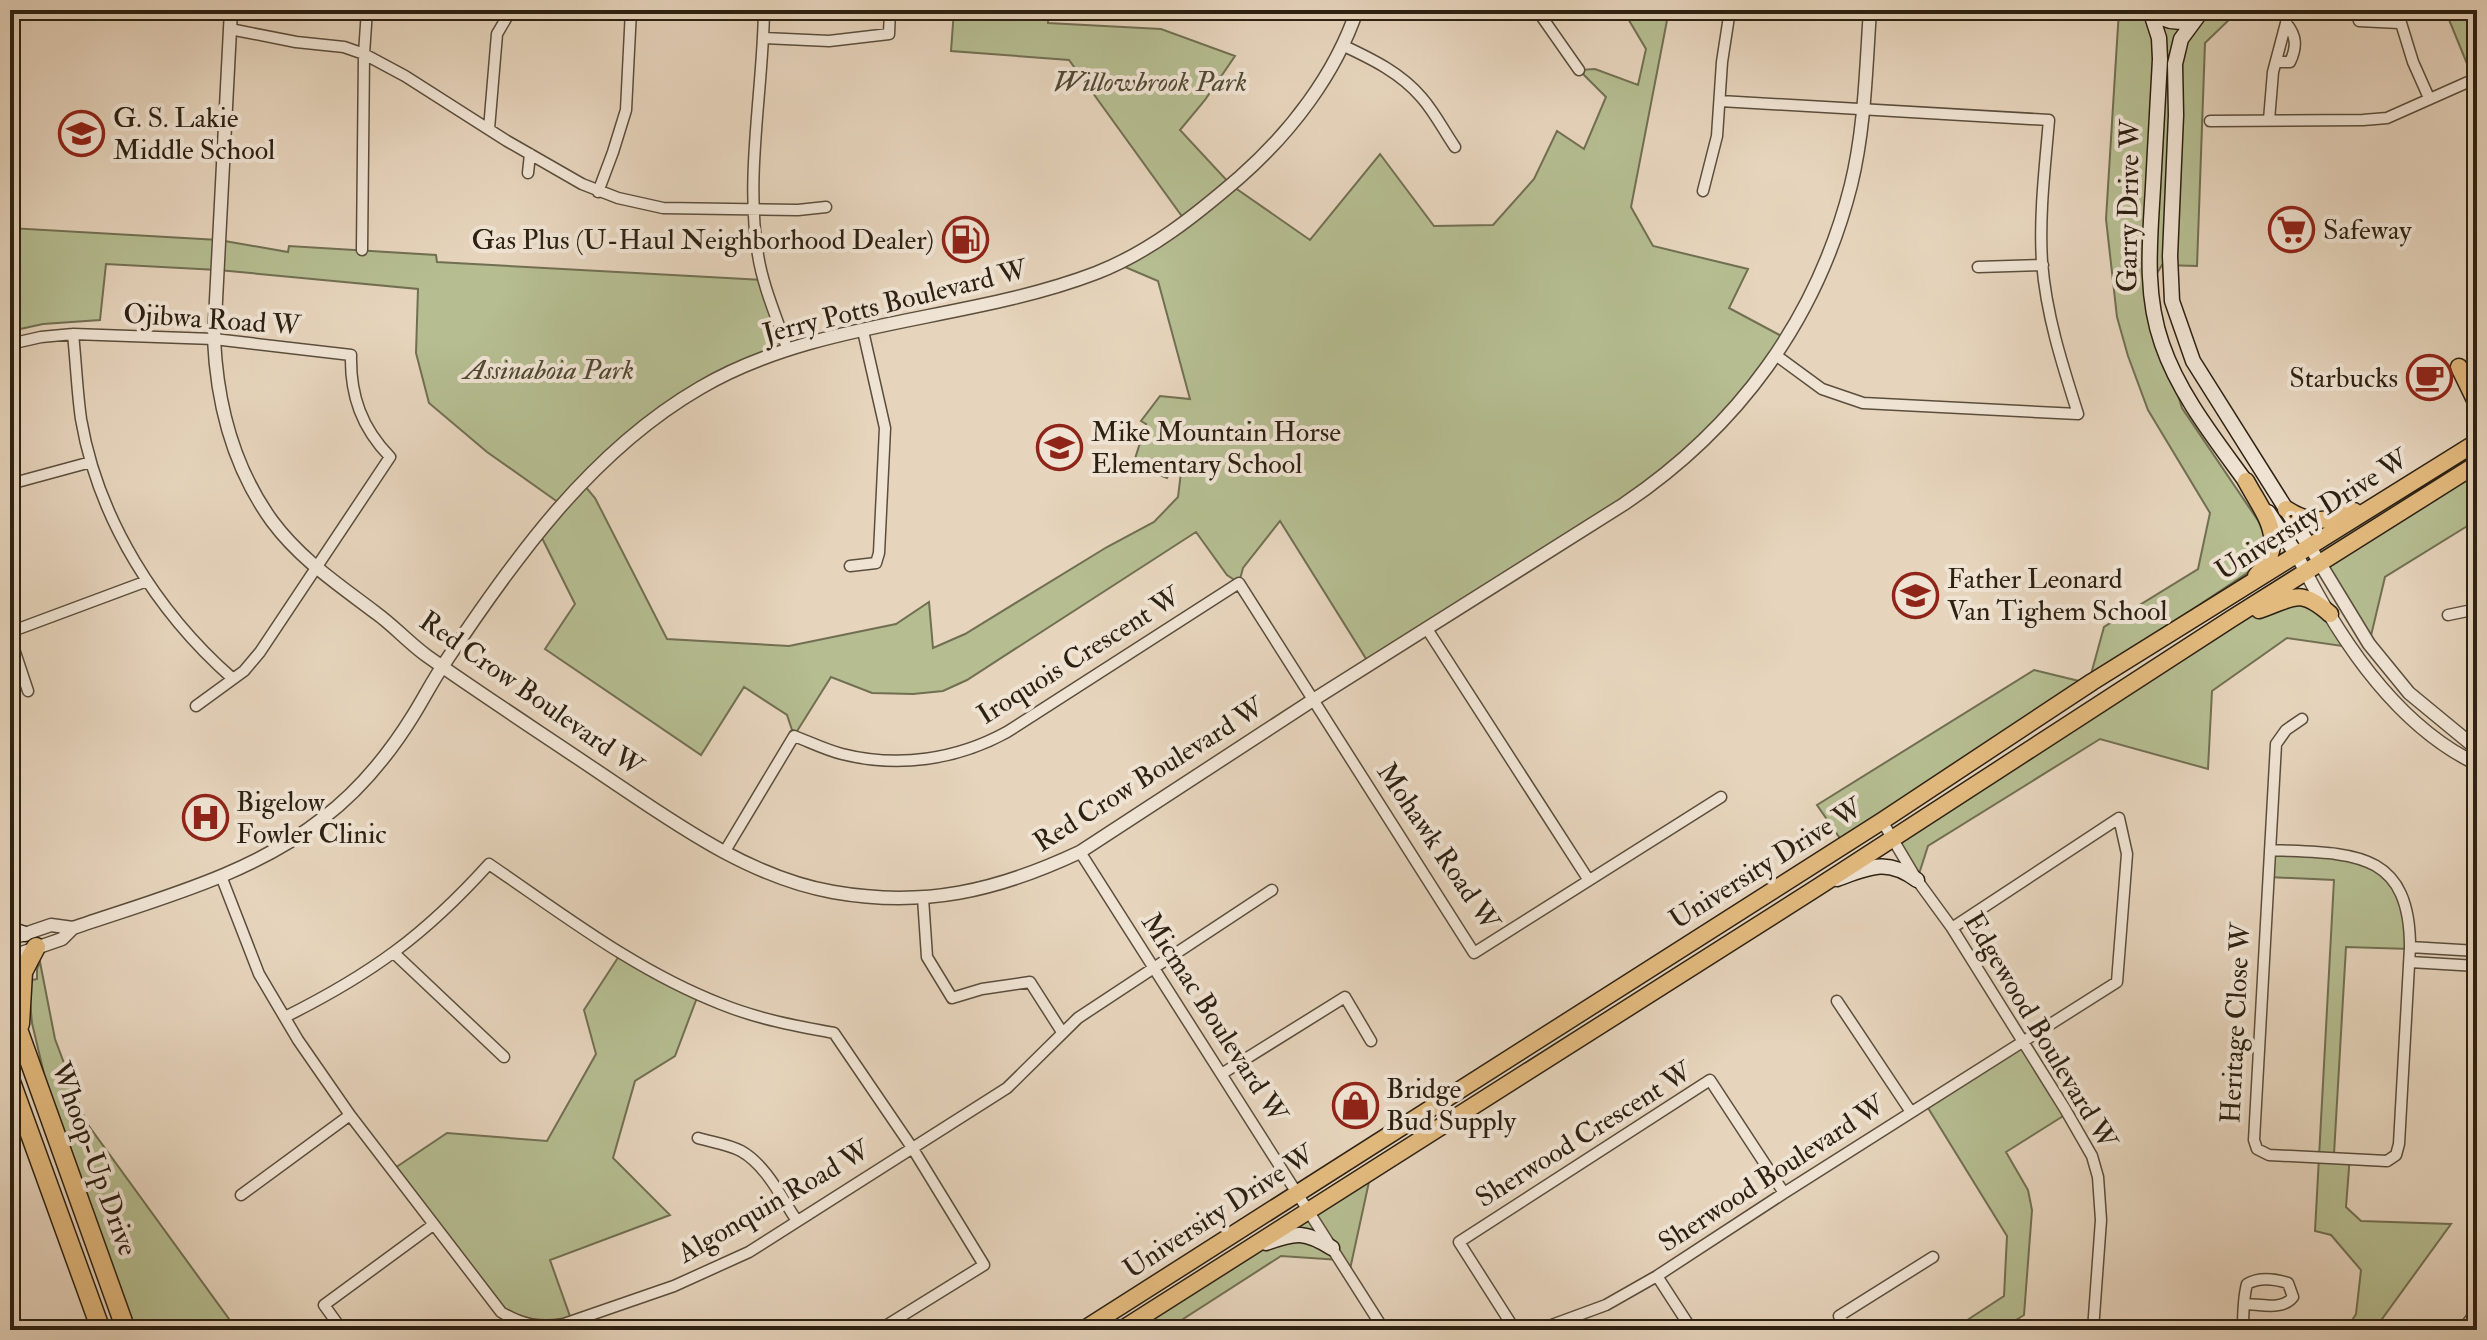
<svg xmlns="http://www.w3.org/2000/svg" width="2487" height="1340" viewBox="0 0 2487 1340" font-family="'IM FELL Double Pica',serif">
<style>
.green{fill:#b5bd91;stroke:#716f52;stroke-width:2}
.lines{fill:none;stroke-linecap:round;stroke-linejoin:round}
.minor-casing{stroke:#5b4e3c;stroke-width:13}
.tertiary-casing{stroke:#5b4e3c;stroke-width:15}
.secondary-casing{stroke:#2d2112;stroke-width:17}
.primary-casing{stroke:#2d2112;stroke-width:19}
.motorway-casing{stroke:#2d2112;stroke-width:21}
.minor{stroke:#efe3d3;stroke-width:10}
.tertiary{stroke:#efe3d3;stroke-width:12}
.secondary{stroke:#efe3d3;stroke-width:14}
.primary{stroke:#e3ba7e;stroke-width:16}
.motorway{stroke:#e3ba7e;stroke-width:18}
.labels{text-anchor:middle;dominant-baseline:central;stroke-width:8;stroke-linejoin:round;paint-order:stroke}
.park-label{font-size:28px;font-style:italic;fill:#4f4832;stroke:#efe3d3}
.poi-label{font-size:28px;fill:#2d2112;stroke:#efe3d3;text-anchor:start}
.street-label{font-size:28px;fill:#2d2112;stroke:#efe3d3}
</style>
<rect width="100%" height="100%" fill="#e6d4bc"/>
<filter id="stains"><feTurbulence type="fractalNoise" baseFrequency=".0025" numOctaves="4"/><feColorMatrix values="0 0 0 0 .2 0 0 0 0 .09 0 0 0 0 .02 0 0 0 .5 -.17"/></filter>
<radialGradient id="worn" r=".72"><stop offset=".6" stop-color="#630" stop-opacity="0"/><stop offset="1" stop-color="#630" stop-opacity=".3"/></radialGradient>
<path class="green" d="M954,10H1048V23L1161,29L1235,56L1205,100L1180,130L1231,185L1310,240L1380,154L1434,226L1493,225L1534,179L1557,131L1584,149L1606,97L1579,70L1595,69L1638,85L1646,49L1627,17L1619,10H1669L1631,207L1653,246L1748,269L1729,308L1787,339L1777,356L1672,469L1370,665L1280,521L1243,568L1239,583L1227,575L1196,532L967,680L943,691L913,694L872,693L831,677L794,736L787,715L744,687L701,755L545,649L575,604L536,526L562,505L487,452L429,403L416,353L418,289L218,270L106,264L100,320L43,324L20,329L10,291V228L219,240L288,252L289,246L436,255L437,262L763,280L787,348L706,384L579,479L595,498L667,639L789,646L896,624L929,602L933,648L965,634L1107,547L1154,522L1178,497L1182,464L1177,461L1167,478L1133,465L1146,424L1141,421L1160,396L1190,399L1158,281L1118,264L1186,222L1069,60L951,51Z
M2119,10H2231L2232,17L2205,43L2197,266L2162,265L2151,283L2155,321L2182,408L2259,522C2269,544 2268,547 2256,567L2090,678L2104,627L2198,569L2210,513L2148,410L2128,356L2117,317L2106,219Z
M2445,10H2477V88Z
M2477,464V520L2385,577L2369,644L2319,565Z
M2310,597L2349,647L2287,638L2212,691L2208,769L2100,739L1928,846L1917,880L1892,839L2231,619Z
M2034,670L2083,682L1844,844L1817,805Z
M2270,850L2355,856L2399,888L2410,949L2346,947L2334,1154L2350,1155L2346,1207L2361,1221L2451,1224L2374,1330H2346L2356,1314L2361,1270L2331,1235L2315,1231L2334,880L2269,877Z
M621,953L698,995L675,1056L635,1081L613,1158L670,1215L550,1260L572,1322L547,1327L501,1312L392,1170L447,1133L547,1141L596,1054L584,1010Z
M40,962L55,1039L86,1122L237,1330H135L49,1095L32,1023L28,981L37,979V969Z
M2023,1041L2068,1113L2006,1152L2028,1190L2032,1210L2024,1315L2000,1330H1952L2004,1296L2007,1236L1925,1103Z
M1372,1168L1349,1274L1340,1260L1281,1256L1166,1330H1121Z"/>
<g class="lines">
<defs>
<path id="minor" d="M764,10C763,90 745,176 758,255C763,287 777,318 787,348
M1537,10L1579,70
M2397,10L2413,62L2429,98
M2359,21L2399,23
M230,29L296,42L344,47L364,54L405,76L507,141L582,184L618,198L663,208L798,210L826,207
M764,38L829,41L889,34L890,10
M1342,45C1372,59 1401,73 1422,98C1435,113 1444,131 1455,147
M2276,62H2290C2297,47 2297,36 2286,23
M1720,101L2049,120C2045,167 2039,215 2042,262C2046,314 2062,364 2078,414L1863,403L1822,389L1777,356
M2269,120L2273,72L2286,23L2287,10
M2210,121L2363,120L2387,118L2468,82
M489,129L497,34L511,10
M528,173L530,154
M1703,191L1717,136L1722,62L1730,10
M598,192L613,152L626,110L631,10
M362,250L364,54L367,10
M1978,267L2043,265
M73,334C76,362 77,391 81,419C98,519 157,612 232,678
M10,344L41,337L73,334L214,339L351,355C350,396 362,428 390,457L260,652L244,671L196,706
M10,484L91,462
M850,566L876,563L879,553L885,428L863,331
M2448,615L2477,609
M1427,629L1588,879
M10,632L147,581
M10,637L28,691
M1882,821L1917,880L1952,928L2065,1109L2092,1156L2098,1177L2101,1220L2093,1330
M2270,850C2348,854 2410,847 2410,947L2399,1144L2396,1155L2387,1161L2269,1155L2257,1149L2254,1140L2276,744L2286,730L2302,719
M725,851L794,736C810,742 826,750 842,754C898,768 956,760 1007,732L1239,583L1474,953L1721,797
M1080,852L1384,1330
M221,876L259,974L298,1040L350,1115L501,1312C522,1325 540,1328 564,1324L674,1286L749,1252L1007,1088L1078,1018L1272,890
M923,898L927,957L952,998L982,989L1030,982L1062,1032
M2410,947L2477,951
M395,954L504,1057
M2410,962L2477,966
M1837,1001L1911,1112
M285,1017C371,974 424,936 489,864C564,915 636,971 721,1004C758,1019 796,1026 834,1033L913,1149L984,1265L879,1330
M1223,1073L1345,997L1371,1041
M698,1138C711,1142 728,1144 741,1151C766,1165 781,1197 797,1221
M241,1195L350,1115
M1657,1276L1692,1330
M342,1330L324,1305L433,1225
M1515,1330L1459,1242L1710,1080L1784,1193
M1538,1330L1606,1305L1657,1276L1784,1193L2117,982L2127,854L2119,818L1952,928
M1848,1330L1839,1316L1933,1257
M2243,1330C2243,1315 2243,1299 2247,1284C2259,1277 2275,1279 2288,1283L2293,1297C2282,1311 2260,1304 2244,1304"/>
<path id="tertiary" d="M231,10L214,339C217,404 233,467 272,521C301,560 338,584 376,613C394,626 409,643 427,656C485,697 544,735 603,775C673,822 748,877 833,892C924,908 997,891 1080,852L1313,700L1624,504C1738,427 1817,320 1851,185C1865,128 1866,68 1870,10
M2310,547L2369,644L2409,693L2477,749
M2297,555C2336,634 2395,725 2477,764
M10,939L51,925L73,928
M10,957L62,939L73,928C157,899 251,875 322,819C359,791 390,753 414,714C424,698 433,680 444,664C513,560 590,452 700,388C817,319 968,322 1096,273C1150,252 1196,215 1240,177C1290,133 1335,75 1357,10
M2463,1330L2477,1313"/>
<path id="secondary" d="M2150,10L2159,38L2160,59C2158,102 2155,145 2153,187C2150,240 2144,293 2162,344C2180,397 2219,444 2251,489
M2151,10C2164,22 2178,25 2194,18
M2198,16L2181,39L2175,64L2176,115L2170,256L2172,301L2193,361L2310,547
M2268,512L2297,555
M1837,879C1870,867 1887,858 1917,880
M10,929L25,934
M1266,1243C1296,1232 1305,1231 1332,1248"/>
<path id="primary" d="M2459,367L2477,404
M2246,481C2265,516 2289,541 2256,576
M2286,509C2312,526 2326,521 2354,511
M2259,610C2294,598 2299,587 2330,614
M1083,1330L1882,821L2092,682L2477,442
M1121,1330L1818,887L2231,619L2477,464"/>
<path id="motorway" d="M10,1007L126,1330
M20,1024L23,972L36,947
M10,1079L101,1330"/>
</defs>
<use href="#minor" class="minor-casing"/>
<use href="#tertiary" class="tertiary-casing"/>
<use href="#secondary" class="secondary-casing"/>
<use href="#primary" class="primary-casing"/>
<use href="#motorway" class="motorway-casing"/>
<use href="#minor" class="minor"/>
<use href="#tertiary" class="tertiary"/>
<use href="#secondary" class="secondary"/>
<use href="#primary" class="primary"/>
<use href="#motorway" class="motorway"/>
</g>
<defs>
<symbol id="school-ring" viewBox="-11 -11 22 22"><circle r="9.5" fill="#efe3d3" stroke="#8f2418" stroke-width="1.5"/><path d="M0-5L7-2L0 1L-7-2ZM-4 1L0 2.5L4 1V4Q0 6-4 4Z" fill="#8f2418"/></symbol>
<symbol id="supermarket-ring" viewBox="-11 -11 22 22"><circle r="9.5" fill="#efe3d3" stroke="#8f2418" stroke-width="1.5"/><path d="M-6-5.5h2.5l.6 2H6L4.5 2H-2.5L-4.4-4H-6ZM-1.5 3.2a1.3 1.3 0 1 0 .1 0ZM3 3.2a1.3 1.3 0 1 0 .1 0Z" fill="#8f2418"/></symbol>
<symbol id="fuel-ring" viewBox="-11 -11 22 22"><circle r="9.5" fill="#efe3d3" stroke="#8f2418" stroke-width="1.5"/><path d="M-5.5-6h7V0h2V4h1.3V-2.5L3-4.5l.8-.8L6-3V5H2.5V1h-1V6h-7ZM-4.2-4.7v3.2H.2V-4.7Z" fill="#8f2418"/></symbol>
<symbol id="cafe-ring" viewBox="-11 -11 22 22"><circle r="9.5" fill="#efe3d3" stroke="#8f2418" stroke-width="1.5"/><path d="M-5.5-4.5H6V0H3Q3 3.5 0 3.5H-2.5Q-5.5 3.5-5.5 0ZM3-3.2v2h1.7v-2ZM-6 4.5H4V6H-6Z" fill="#8f2418"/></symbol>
<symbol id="hospital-ring" viewBox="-11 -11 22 22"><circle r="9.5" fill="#efe3d3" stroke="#8f2418" stroke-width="1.5"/><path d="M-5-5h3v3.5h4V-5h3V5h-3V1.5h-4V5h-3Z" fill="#8f2418"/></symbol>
<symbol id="shop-ring" viewBox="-11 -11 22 22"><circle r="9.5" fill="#efe3d3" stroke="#8f2418" stroke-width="1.5"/><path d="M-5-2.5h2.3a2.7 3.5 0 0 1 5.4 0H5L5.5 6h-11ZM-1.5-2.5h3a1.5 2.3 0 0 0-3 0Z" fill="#8f2418"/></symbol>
</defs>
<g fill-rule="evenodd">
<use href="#school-ring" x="56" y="108" width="51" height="51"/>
<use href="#supermarket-ring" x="2266" y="204" width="51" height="51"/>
<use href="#fuel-ring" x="940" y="214" width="51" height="51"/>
<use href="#cafe-ring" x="2404" y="352" width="51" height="51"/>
<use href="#school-ring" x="1034" y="422" width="51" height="51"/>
<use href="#school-ring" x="1890" y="570" width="51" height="51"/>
<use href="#hospital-ring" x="180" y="792" width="51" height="51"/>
<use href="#shop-ring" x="1330" y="1080" width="51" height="51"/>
</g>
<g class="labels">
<g class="park-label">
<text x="1150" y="82">Willowbrook Park</text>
<text x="549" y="370">Assinaboia Park</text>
</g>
<g class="poi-label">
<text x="113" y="118">G. S. Lakie<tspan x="113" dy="32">Middle School</tspan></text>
<text x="2323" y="230">Safeway</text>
<text x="934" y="240" text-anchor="end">Gas Plus (U-Haul Neighborhood Dealer)</text>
<text x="2398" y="378" text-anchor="end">Starbucks</text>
<text x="1091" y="432">Mike Mountain Horse<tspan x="1091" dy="32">Elementary School</tspan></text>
<text x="1947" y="579">Father Leonard<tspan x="1947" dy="32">Van Tighem School</tspan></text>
<text x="236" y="802">Bigelow<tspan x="236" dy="32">Fowler Clinic</tspan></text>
<text x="1386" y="1089">Bridge<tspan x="1386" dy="32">Bud Supply</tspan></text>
</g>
<g class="street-label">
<text transform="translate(2129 206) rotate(-89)">Garry Drive W</text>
<text transform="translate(895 302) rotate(-14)">Jerry Potts Boulevard W</text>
<text transform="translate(212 320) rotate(4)">Ojibwa Road W</text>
<text transform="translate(2312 515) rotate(-32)">University Drive W</text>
<text transform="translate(1079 656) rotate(-32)">Iroquois Crescent W</text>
<text transform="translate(531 694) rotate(35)">Red Crow Boulevard W</text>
<text transform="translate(1149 775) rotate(-32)">Red Crow Boulevard W</text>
<text transform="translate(1438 847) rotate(56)">Mohawk Road W</text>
<text transform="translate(1766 864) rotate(-32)">University Drive W</text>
<text transform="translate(1214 1018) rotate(57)">Micmac Boulevard W</text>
<text transform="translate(2236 1023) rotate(-87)">Heritage Close W</text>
<text transform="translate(2040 1031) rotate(59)">Edgewood Boulevard W</text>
<text transform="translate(1584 1135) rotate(-32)">Sherwood Crescent W</text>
<text transform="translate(94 1159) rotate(70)">Whoop-Up Drive</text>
<text transform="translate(1772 1174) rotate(-33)">Sherwood Boulevard W</text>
<text transform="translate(774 1202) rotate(-30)">Algonquin Road W</text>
<text transform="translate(1219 1212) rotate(-33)">University Drive W</text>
</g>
</g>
<rect width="2487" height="1340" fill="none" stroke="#e6d4bc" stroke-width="40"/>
<rect x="12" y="12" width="2463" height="1316" fill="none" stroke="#2d2112" stroke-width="4"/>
<rect x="20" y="20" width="2447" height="1300" fill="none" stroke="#2d2112" stroke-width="2"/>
<rect width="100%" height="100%" filter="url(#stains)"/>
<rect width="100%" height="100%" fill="url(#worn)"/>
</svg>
